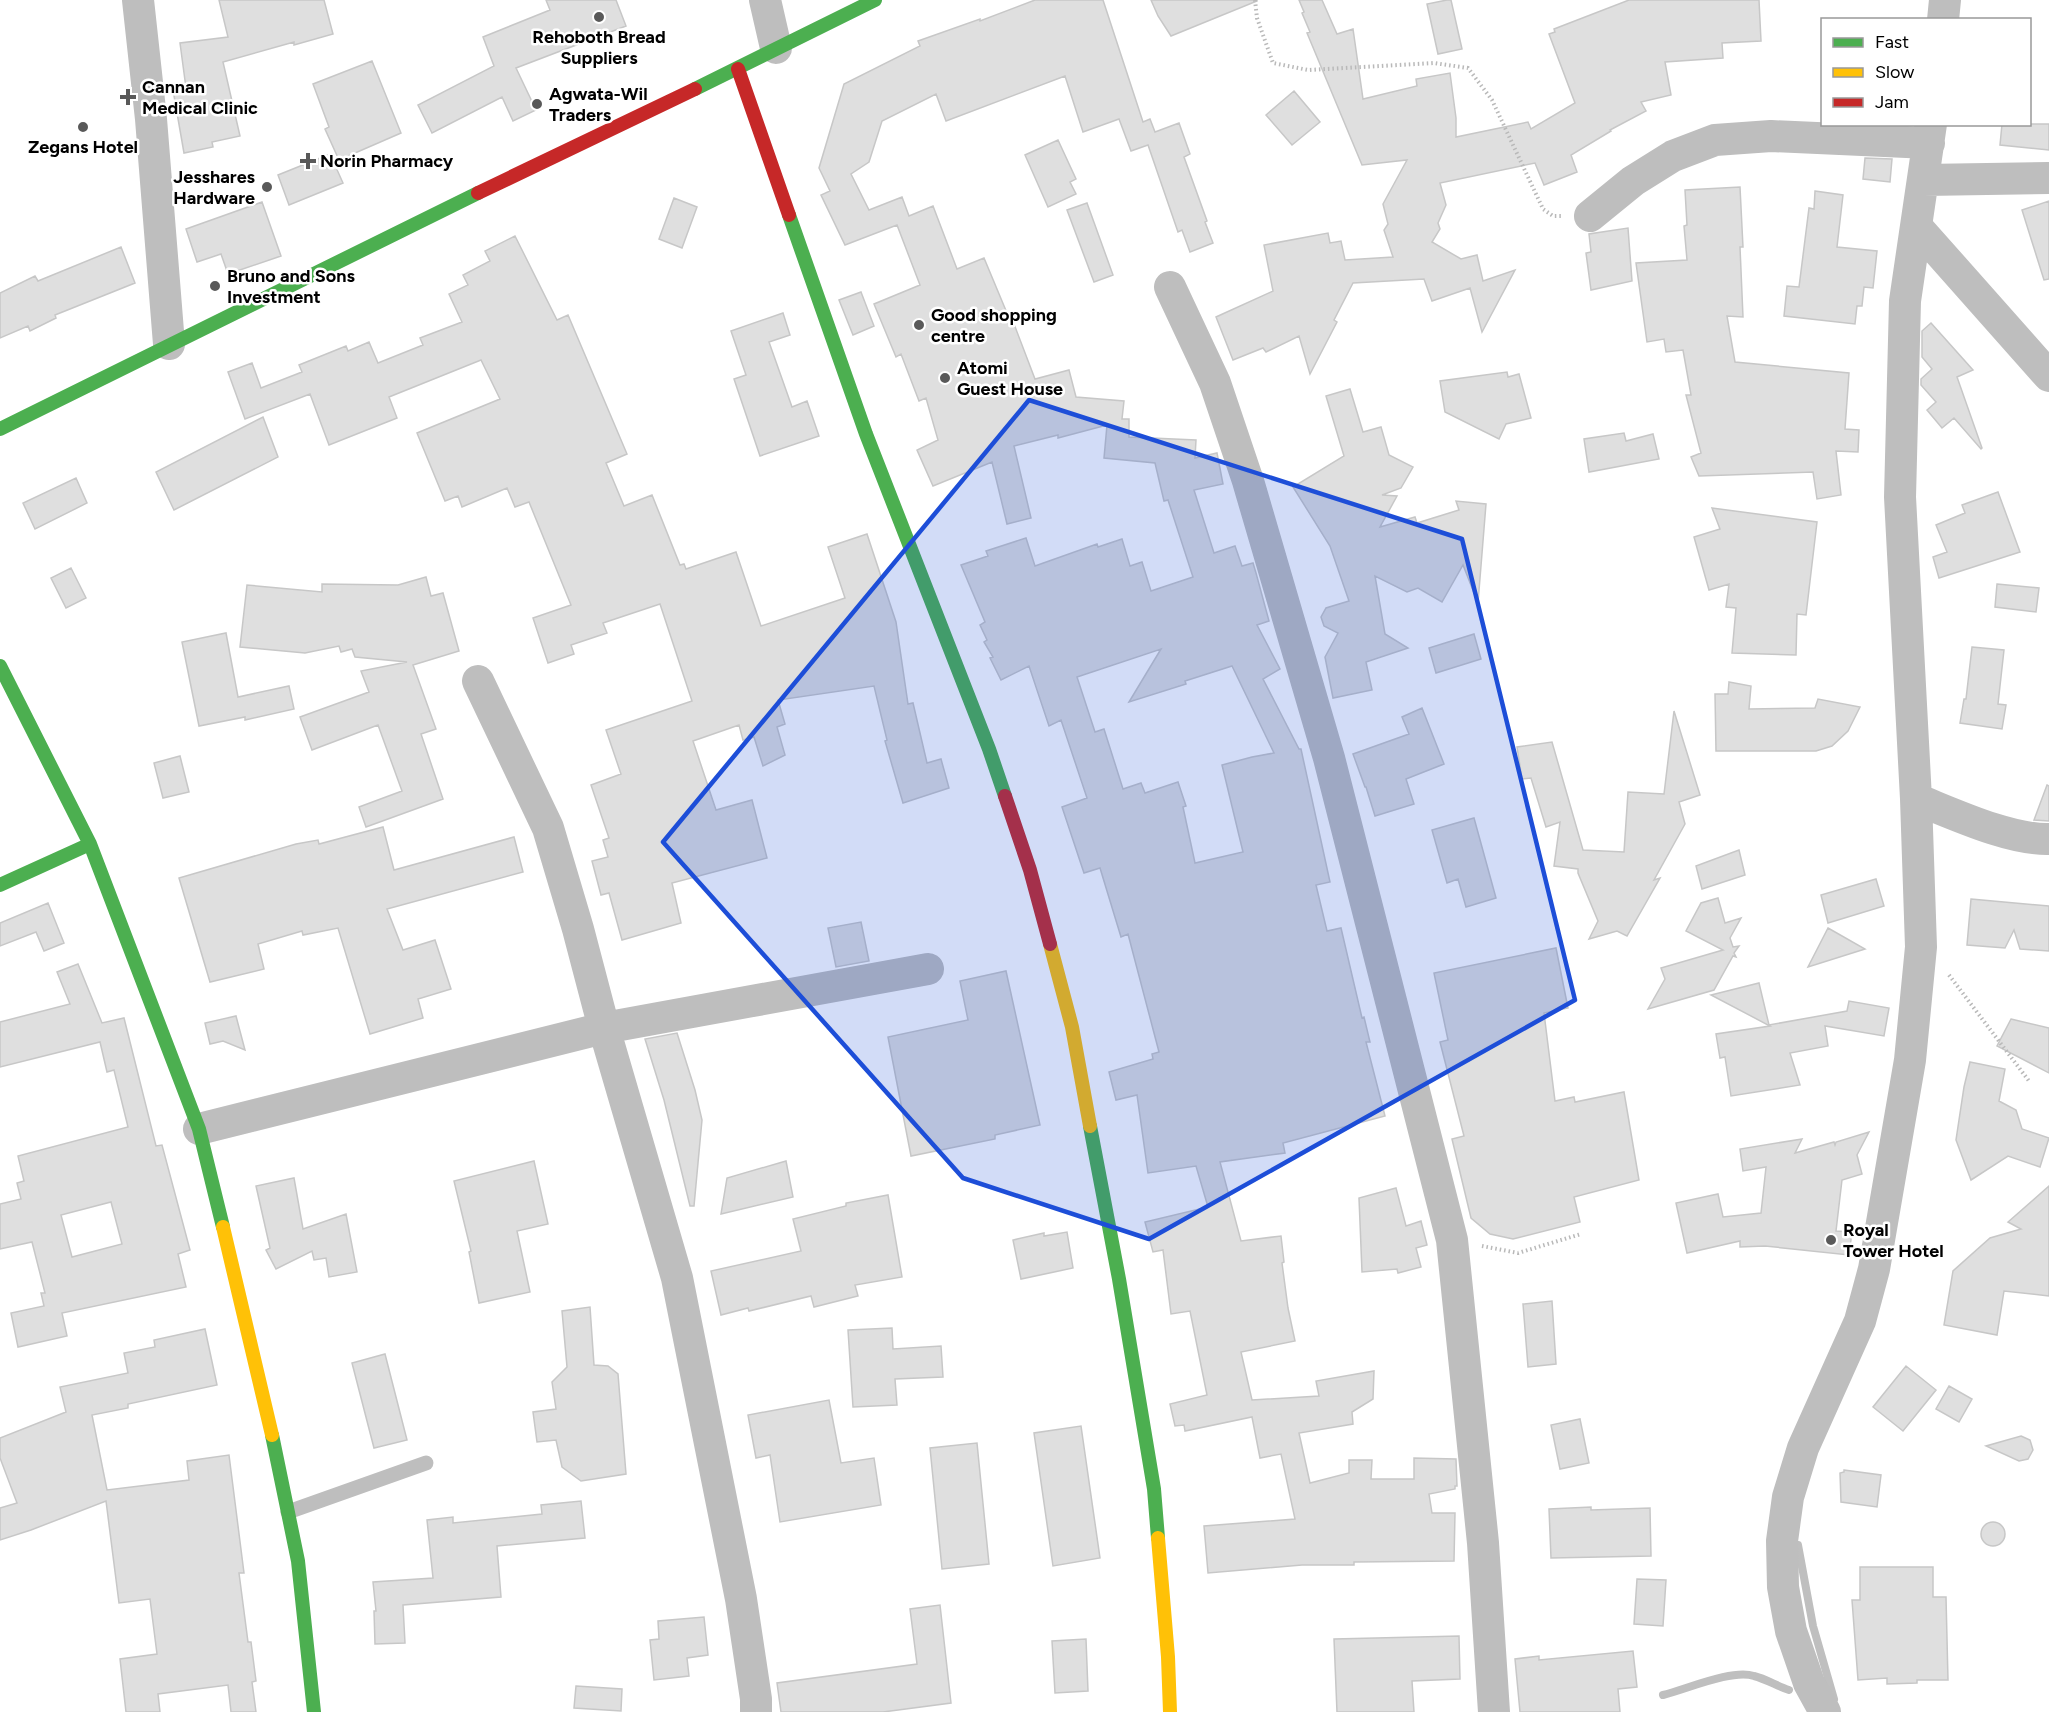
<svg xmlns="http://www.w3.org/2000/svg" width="2049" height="1712" viewBox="0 0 2049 1712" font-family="Figtree,sans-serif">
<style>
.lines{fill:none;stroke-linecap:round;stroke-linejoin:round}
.stream{stroke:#bfbfbf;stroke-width:8}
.building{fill:#dfdfdf;stroke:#c7c7c7;stroke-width:1.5;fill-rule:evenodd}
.path{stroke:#b9b9b9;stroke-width:4;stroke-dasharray:1.5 3;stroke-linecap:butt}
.lane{stroke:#bebebe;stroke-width:15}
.street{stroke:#bebebe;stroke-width:32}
.fast{stroke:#4caf50;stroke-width:14}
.slow{stroke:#ffc107;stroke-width:14}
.jam{stroke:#c62828;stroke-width:14}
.marked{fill:#1d4ed8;fill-opacity:0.2;stroke:#1d4ed8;stroke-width:4.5;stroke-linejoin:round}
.poi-dot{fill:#595959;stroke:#fff;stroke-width:2}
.labels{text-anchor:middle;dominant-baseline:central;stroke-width:5;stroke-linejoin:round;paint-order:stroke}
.poi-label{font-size:18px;font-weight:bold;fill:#000;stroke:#fff;text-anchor:start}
</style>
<rect width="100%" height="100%" fill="#fff"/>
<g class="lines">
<path class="stream" d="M1798,1545L1813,1626L1834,1699
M1663,1695C1687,1689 1732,1669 1754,1676C1766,1679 1777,1686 1789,1690"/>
</g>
<path class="building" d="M219,0H324L333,34L294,45V42L223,62L240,136L212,142L213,147L184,153L173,90L186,88L180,43L228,37Z
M546,0H616L626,26L516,68L536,110L513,121L502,97L432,133L418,105L494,66L483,37L550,10Z
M1035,0H1103L1143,122L1150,119L1155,132L1179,123L1190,154L1184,157L1207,221L1205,222L1213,243L1190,252L1182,230L1178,232L1148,145L1131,151L1119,119L1083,132L1065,76L946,121L936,94L882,121L869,162L851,174L869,210L902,197L909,216L933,206L957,269L984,258L1012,325L1014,324L1035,379L1069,370L1076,397L1124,401L1122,419H1129V437L1196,440L1195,458L1217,453L1223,484L1194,490L1214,553L1235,546L1242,566L1253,563L1256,573L1269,621L1257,625L1280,669L1263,679L1299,749H1301L1330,882L1316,885L1327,931L1341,928L1362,1018L1364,1017L1370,1042H1366L1385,1116L1283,1143L1285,1153L1220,1162L1241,1241L1281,1236L1284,1262L1282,1263L1288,1308L1295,1341L1241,1352L1252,1400L1319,1396L1316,1381L1374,1371L1373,1399L1352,1412L1353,1424L1299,1433L1310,1483L1349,1473V1460H1372L1371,1479H1414V1458L1456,1459L1457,1486H1455V1489L1429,1494L1432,1513H1455L1454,1561L1354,1562V1565H1302L1208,1573L1204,1526L1295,1519L1281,1454L1260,1458L1252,1417L1185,1431L1184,1425L1175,1426L1170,1404L1207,1395L1190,1311L1171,1314L1163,1250L1153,1252L1145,1222L1208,1207L1196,1166L1148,1173L1137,1095L1116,1100L1109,1072L1153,1059L1152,1054L1159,1052L1128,934L1121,937L1100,868L1084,873L1062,807L1087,798L1061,720L1049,726L1029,666L1001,680L990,658L993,657L984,642L987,640L980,625L985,622L961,565L988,556L986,551L1026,538L1035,566L1097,544L1098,547L1122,539L1130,566L1142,562L1151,591L1193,577L1168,500L1164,501L1155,463L1104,458L1107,425L1058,438V435L1014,446L1031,518L1007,524L992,462L933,486L917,450L938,440L926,398L919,401L901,354L896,357L874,304L920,285L897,225L845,245L821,195L830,191L819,168L844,84L920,46L918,41L980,19V21ZM1161,649L1129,702L1186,684L1185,681L1232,666L1274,753L1252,757L1222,765L1243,852L1195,863L1183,807L1186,806L1178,782L1145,793L1141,783L1123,789L1104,729L1095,732L1077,677Z
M1151,0H1257V1L1171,36L1158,16Z
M1299,0H1322L1337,34L1353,29L1363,99L1417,86L1416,79L1450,73L1456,118V137L1528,122L1531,129L1575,103L1549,34L1555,32L1554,29L1629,0H1759L1761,41L1722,43L1723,58L1665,62L1671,95L1641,102L1646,111L1610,130L1611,131L1571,155L1577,172L1544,185L1535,163L1440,183L1446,205L1438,223L1440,229L1432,242L1461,259L1477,255L1483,281L1515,270L1482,332L1470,288L1432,301L1424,279L1353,283L1334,320L1337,322L1310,374L1299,336L1266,352L1263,348L1233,360L1216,317L1273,291L1264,245L1328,233L1330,243L1341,241L1345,260L1393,257L1384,230L1388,224L1383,204L1407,160L1362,165L1307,33L1310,32L1302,13L1304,12Z
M1447,0H1451L1462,49L1438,54L1427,4Z
M372,61L401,133L339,160L325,129L329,127L313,84Z
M1294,91L1320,122L1292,145L1266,115Z
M2002,124H2049V150L2000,145Z
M1058,140L1076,179L1070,182L1076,194L1048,207L1025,155Z
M330,154L343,183L289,205L278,175Z
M1865,158L1892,159L1890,182L1863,179Z
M1740,187L1743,247H1740L1743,317L1727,316L1735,362L1849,373L1845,429L1859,430L1858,452L1836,451L1841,495L1817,499L1813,472L1699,476L1691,457L1701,453L1686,395H1691L1683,350L1666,352L1664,339L1647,342L1636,263L1687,260L1684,226L1687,225L1685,190Z
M1815,191L1843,195L1837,247L1877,251L1873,288L1864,287L1862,306H1857L1855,324L1784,316L1787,286L1799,287L1809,208L1814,209Z
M674,198L697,207L682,248L659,239Z
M2049,201V279L2044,280L2022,210Z
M262,202L281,256L228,274L221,254L197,262L186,229Z
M1087,203L1113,275L1094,282L1067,210Z
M1628,228L1632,281L1591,290L1586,253L1591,252L1589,234Z
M515,236L557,320L568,315L627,454L606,463L624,506L652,495L680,565L684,564L686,569L736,552L761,626L845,598L828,547L867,534L896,622L908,704L913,703L927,763L941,759L949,788L903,803L885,741L887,740L874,686L778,700L785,724L777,727L785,755L763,766L754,737L743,740L739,725L693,741L716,810L752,800L767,858L672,883L681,923L622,940L609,893L601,895L592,861L608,857L603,840L609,838L591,785L621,774L606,730L692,701L660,604L603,623L607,633L571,645L574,654L548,663L533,618L571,605L529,502L515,507L507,488L462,507L458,496L445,501L417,433L500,399L481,360L389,397L397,418L329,445L310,394L245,419L228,372L252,363L261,388L302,372L299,365L346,346L348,351L369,342L378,363L423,345L420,338L462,322L449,294L468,285L463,275L490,261L485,251Z
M121,247L135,283L55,315L56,318L30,331L28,326L0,338V293L35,276L38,281Z
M861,292L874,326L853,335L839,300Z
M783,313L790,335L769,342L792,407L807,401L819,436L760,456L734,379L746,375L731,331Z
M1931,323L1973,370L1957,377L1982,448L1981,449L1954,418L1942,428L1927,410L1936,402L1921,385V379L1932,369L1922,357V331Z
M1507,372L1508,377L1519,374L1531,418L1506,424L1499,439L1445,412L1440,381Z
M1350,389L1363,432L1381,427L1389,455L1413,467L1401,488L1382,495L1397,496L1380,527L1415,517L1417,523L1459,510L1456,501L1486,504L1478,603L1463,565L1442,602L1418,588L1407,592L1375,576L1385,634L1408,648L1366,662L1372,690L1333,698L1325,657L1338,633L1324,626L1321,617L1326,608L1349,601L1330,546L1293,487L1344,456L1326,396Z
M263,417L278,457L174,510L156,472Z
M1624,433L1626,441L1653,434L1659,459L1589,472L1584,439Z
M76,478L87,503L35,529L23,503Z
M1998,492L2020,552L1939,578L1933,557L1947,552L1936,525L1965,513L1962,505Z
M1712,508L1817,522L1806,615L1797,614L1796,655L1732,653L1736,608L1726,607L1729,584L1709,590L1694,537L1720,529Z
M71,568L86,598L66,608L51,578Z
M426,577L431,596L443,593L459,651L413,665L436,729L421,734L443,799L366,827L359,807L402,791L378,725L312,750L300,717L369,692L361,671L407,662L355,657L352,649L341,652L339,646L305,653L240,647L247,585L322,592V584L398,585Z
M1997,584L2039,588L2036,612L1995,607Z
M226,633L238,697L289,686L294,709L245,720V717L199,726L182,642Z
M1474,634L1481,659L1436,673L1429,648Z
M1972,647L2004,650L1998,704L2006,705L2002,729L1960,723L1964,699H1966Z
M1729,682L1751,686L1749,709L1815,708L1818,699L1860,707L1848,731L1832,746L1816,751H1716L1715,694H1728Z
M1422,708L1444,764L1406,779L1414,804L1375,816L1366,787H1365L1353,754L1409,734L1402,717Z
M1674,711L1700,795L1679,802L1685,824L1654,880L1660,878L1627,936L1617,931L1589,939L1598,921L1578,873V869L1554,866L1560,822L1546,827L1531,778L1522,779L1517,747L1552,742L1583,850L1624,852L1628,792L1664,794Z
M180,756L189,792L163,798L154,763Z
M2047,785L2049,786V821L2034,820Z
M1474,818L1496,898L1466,907L1458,879L1447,883L1432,830Z
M383,827L394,870L514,837L523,872L387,909L403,950L435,940L451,989L418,999L423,1018L370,1034L338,928L303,935L302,931L258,944L264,969L210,982L179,878L296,844L318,840L319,844Z
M1739,850L1745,875L1702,889L1696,866Z
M1876,879L1884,906L1828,923L1821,895Z
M1718,898L1725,923L1741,918L1730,938L1733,947L1739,946L1734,953L1736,957L1733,956L1714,990L1648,1009L1665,979L1661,968L1723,950L1686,931L1701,903Z
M1971,899L2049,906V951L2020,949L2014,930L2005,948L1967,945Z
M48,903L64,943L44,951L36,932L0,946V923Z
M861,922L869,961L836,967L828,928Z
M1828,928L1865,949L1808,967Z
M1556,948L1568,1008L1544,1013L1555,1101L1574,1097L1575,1102L1624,1092L1639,1180L1574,1197L1580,1222L1513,1239L1490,1234L1471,1218L1452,1139L1464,1136L1440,1042L1448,1040L1434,973Z
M78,964L102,1023L124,1018L156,1146L162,1145L190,1250L178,1254L186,1287L62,1313L67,1336L18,1347L11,1313L44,1306L41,1293H45L32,1242L0,1249V1204L21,1199L17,1183L24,1181L18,1156L128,1127L114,1070L107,1072L100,1042L0,1067V1022L70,1004L57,972ZM111,1202L122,1244L72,1257L61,1215Z
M1006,971L1040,1125L995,1135V1139L911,1156L888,1037L968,1020L960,981Z
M1759,983L1769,1025L1847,1011L1849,1001L1889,1008L1884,1036L1825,1026L1828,1046L1790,1053L1800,1085L1731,1096L1725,1057L1720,1058L1716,1034L1770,1026L1711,995Z
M236,1016L245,1050L223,1041L210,1044L205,1023Z
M2011,1019L2049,1028V1073L1997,1046Z
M677,1033L695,1090L702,1120L694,1206H690L664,1100L645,1039Z
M1970,1062L2005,1069L1999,1101L2016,1110L2022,1129L2049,1138L2040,1167L2008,1156L1971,1180L1956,1140L1964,1087Z
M1869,1132L1857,1155L1862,1174L1842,1180L1836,1231L1852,1232L1849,1255L1765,1246L1740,1247V1241L1687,1253L1676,1203L1718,1194L1723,1217L1761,1213L1766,1167L1743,1171L1740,1149L1802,1139L1795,1153L1834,1142L1835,1145L1836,1142Z
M534,1161L548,1224L517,1231L530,1292L479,1303L469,1252L471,1251L454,1181Z
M786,1161L793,1197L721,1214L727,1178Z
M294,1178L303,1229L346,1214L357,1272L329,1277L326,1258L314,1260L312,1251L276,1269L266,1250L270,1248L256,1186Z
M2049,1186V1296L2004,1291L1997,1335L1944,1325L1953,1271L1990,1238L2021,1229L2008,1222Z
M1396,1188L1406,1226L1421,1221L1427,1245L1416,1248L1421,1267L1398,1273L1397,1269L1362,1272L1359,1198Z
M888,1195L902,1277L855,1285L858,1296L814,1307L811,1296L749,1311L748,1308L721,1315L711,1271L801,1251L793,1219L846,1206V1203Z
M1067,1232L1073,1268L1021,1279L1013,1240L1044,1233V1236Z
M1552,1301L1556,1364L1528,1367L1523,1304Z
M590,1307L594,1365L608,1366L618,1374L626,1474L581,1481L562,1467L556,1440L537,1442L533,1412L556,1409L552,1382L567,1367L562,1311Z
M892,1328L893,1349L941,1346L943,1377L895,1379L897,1405L853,1407L848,1330Z
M205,1329L217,1385L128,1404V1408L92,1415L107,1490L189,1480L187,1461L229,1455L244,1573H239L248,1642H251L256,1681L252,1682L256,1712H231L228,1685L158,1694L160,1712H126L120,1659L157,1654L150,1599L119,1603L106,1501L31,1530L0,1540V1508L17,1503L0,1458V1438L66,1412L60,1387L128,1373L124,1353L155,1347L154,1340Z
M385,1354L407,1440L374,1448L352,1363Z
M1906,1366L1936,1390L1903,1431L1873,1407Z
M1949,1386L1972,1399L1959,1422L1936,1409Z
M829,1400L841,1463L874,1458L881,1505L780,1522L770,1455L756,1458L748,1415Z
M1580,1419L1589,1463L1560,1469L1551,1425Z
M1081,1426L1100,1558L1053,1566L1034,1433Z
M2021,1436L2030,1440L2033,1450L2028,1459L2019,1461L1986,1446Z
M977,1443L989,1564L942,1569L930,1448Z
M1844,1470L1881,1475L1877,1507L1841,1502L1840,1473L1844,1472Z
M581,1501L585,1538L497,1546L501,1597L403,1605L405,1643L375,1644L374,1611H376L373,1582L433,1578L427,1520L453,1517V1523L542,1514L541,1505Z
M1591,1507V1510L1650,1508L1651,1556L1551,1558L1549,1509Z
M1981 1534a12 12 0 1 1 24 0a12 12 0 1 1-24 0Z
M1860,1567H1933V1597H1946L1948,1680H1917V1683L1887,1684V1678L1858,1680L1852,1600H1860Z
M1637,1579L1666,1580L1663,1626L1634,1624Z
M940,1605L951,1703L883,1712H781L777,1683L917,1664L910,1609Z
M704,1617L708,1655L687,1658L689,1676L654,1680L650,1640L659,1639L658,1621Z
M1459,1636L1460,1679L1412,1681L1414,1712H1337L1334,1639Z
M1086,1639L1088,1691L1055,1693L1052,1641Z
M1633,1651L1637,1687L1618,1689L1620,1712H1520L1515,1659L1539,1656V1660Z
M576,1686L622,1689L621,1711L574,1708Z"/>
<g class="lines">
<path class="path" d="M1255,0L1257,18L1273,63L1308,70L1434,63L1468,68L1492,100L1543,209L1553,216H1562
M1949,975L2029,1081
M1482,1246L1518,1253L1581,1234"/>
<path class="lane" d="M288,1512L426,1463"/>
<path class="street" d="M138,0L151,119L169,344
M765,0L776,48
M1943,20L1945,0
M1924,180L2049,178
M1590,216L1633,181L1673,156L1715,140L1771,136L1929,143
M1916,226L2049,376
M1170,287L1215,383L1248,481L1329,758L1452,1240L1483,1543L1494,1712
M478,681L548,828L578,929L604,1028L677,1278L741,1599L756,1699V1712
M1916,799C1954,814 2009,840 2049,839
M199,1129L604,1028L928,969
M1825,1712L1809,1683L1791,1631L1783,1587L1782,1541L1788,1497L1803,1448L1860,1321L1874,1269L1910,1060L1921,947L1916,799L1900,497L1905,301L1931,124"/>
<path class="fast" d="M695,89L875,0
M789,215L866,434L989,749L1005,796
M0,429L478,193
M0,666L90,844L199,1129L223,1227
M0,885L90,844
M1090,1126L1119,1279L1154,1489L1158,1538
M272,1435L298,1561L314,1712"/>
<path class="slow" d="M1050,944L1072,1027L1090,1126
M223,1227L272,1435
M1158,1538L1168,1657L1170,1712"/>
<path class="jam" d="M738,69L789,215
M478,193L695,89
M1005,796L1030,870L1050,944"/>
</g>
<path class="marked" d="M1029,400L1462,539L1575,1000L1149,1239L963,1178L663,842Z"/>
<g class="poi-dot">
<circle cx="599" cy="17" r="6"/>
<path d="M125 88h6v6h6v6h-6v6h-6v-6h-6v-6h6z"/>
<circle cx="537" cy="104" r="6"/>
<circle cx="83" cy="127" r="6"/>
<path d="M305 152h6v6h6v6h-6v6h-6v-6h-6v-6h6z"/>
<circle cx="267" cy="187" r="6"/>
<circle cx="215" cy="286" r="6"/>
<circle cx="919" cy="325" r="6"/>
<circle cx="945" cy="378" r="6"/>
<circle cx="1831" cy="1240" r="6"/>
</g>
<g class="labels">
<g class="poi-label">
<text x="599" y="37" text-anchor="middle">Rehoboth Bread<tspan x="599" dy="21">Suppliers</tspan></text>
<text x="142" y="87">Cannan<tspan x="142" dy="21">Medical Clinic</tspan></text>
<text x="549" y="94">Agwata-Wil<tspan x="549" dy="21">Traders</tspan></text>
<text x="83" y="147" text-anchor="middle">Zegans Hotel</text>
<text x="320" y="161">Norin Pharmacy</text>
<text x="255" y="177" text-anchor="end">Jesshares<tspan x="255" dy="21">Hardware</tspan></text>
<text x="227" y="276">Bruno and Sons<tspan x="227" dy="21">Investment</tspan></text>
<text x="931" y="315">Good shopping<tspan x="931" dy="21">centre</tspan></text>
<text x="957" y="368">Atomi<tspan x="957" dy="21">Guest House</tspan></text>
<text x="1843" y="1230">Royal<tspan x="1843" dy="21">Tower Hotel</tspan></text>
</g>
</g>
<rect x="1821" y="18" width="210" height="108" fill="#ffffff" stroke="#999999" stroke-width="1.5"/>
<rect x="1833" y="38" width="30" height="9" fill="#4caf50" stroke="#999999" stroke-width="1.5"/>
<text x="1875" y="48" font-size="18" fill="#000000">Fast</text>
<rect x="1833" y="68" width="30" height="9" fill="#ffc107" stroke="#999999" stroke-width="1.5"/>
<text x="1875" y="78" font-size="18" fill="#000000">Slow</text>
<rect x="1833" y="98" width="30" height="9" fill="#c62828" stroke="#999999" stroke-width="1.5"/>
<text x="1875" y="108" font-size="18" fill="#000000">Jam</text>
</svg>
